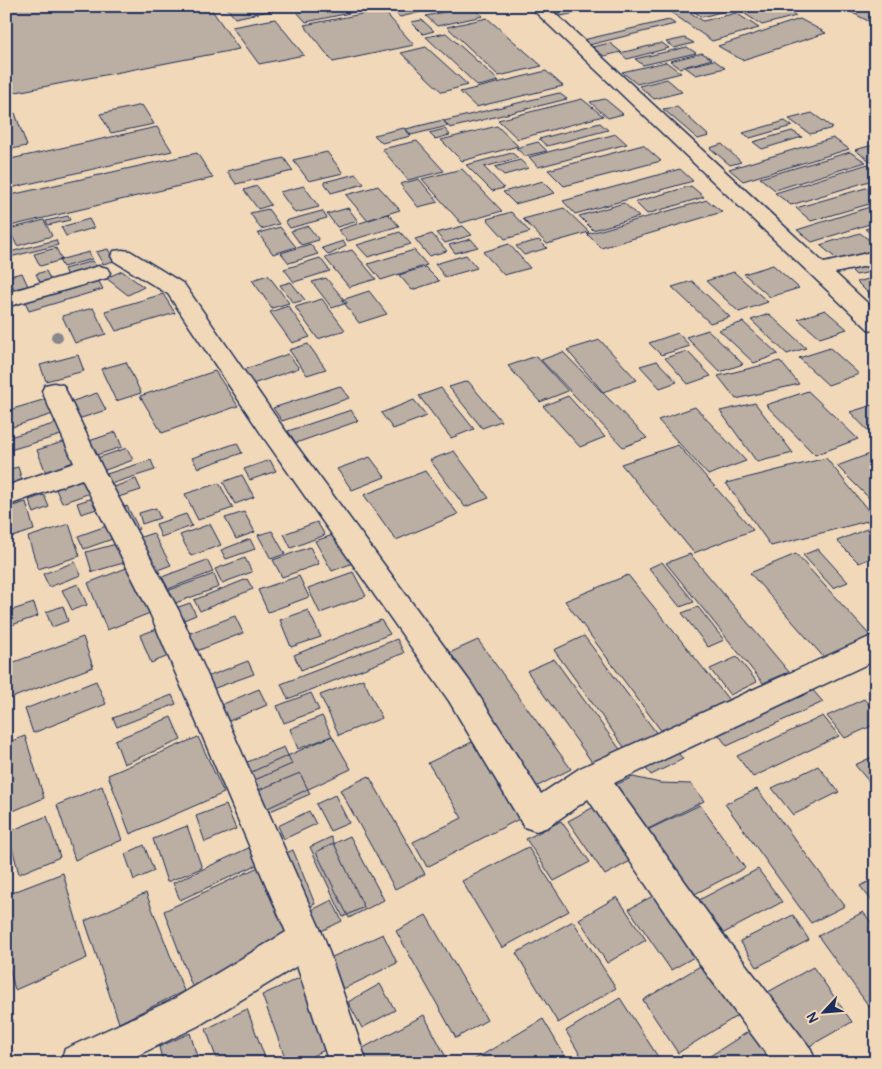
<svg xmlns="http://www.w3.org/2000/svg" width="882" height="1069" viewBox="0 0 882 1069" font-family="Pangolin,sans-serif">
<style>
.building{fill:#bbaea2;stroke:#1b2f5e}
.lines{fill:none;stroke-linecap:round;stroke-linejoin:round}
.street-casing{stroke:#1b2f5e;stroke-width:3}
.street{fill:#f0d8b8;fill-rule:evenodd}
.tree{fill:#8a878d}
</style>
<rect width="100%" height="100%" fill="#f0d8b8"/>
<filter id="ink" filterUnits="userSpaceOnUse"><feTurbulence type="fractalNoise" baseFrequency=".02" numOctaves="2"/><feDisplacementMap in="SourceGraphic" scale="10" xChannelSelector="R" yChannelSelector="G"/><feConvolveMatrix kernelMatrix="1 2 1 2 8 2 1 2 1" color-interpolation-filters="sRGB"/></filter>
<g filter="url(#ink)">
<path class="building" d="M6,6H209L239,49L6,94Z
M225,6H275L278,9L235,18Z
M320,6H384L306,22L296,11Z
M415,6L421,12L400,17L393,11Z
M433,6H453L430,11L426,8Z
M470,6L483,16L437,26L426,16Z
M573,6L580,12L561,16L549,7Z
M702,6H780L796,16L762,25L736,8L702,17L690,9Z
M839,6H858L876,15V25Z
M685,9L703,21L736,13L759,28L712,41L672,13Z
M383,10L414,45L333,62L304,25Z
M487,18L542,66L499,76L447,27Z
M275,19L304,55L259,64L232,27Z
M800,19L826,33L742,60L718,46Z
M422,20L434,31L423,34L411,22Z
M669,20L675,24L589,45L583,40Z
M446,33L499,81L478,86L426,37Z
M685,38L694,43L674,48L666,42Z
M610,43L621,52L604,56L592,47Z
M662,43L669,48L627,59L620,53Z
M426,47L468,85L442,92L401,53Z
M687,47L696,53L643,65L635,59Z
M702,53L712,59L680,68L670,61Z
M714,60L725,68L696,75L685,67Z
M666,62L681,73L637,84L622,72Z
M546,71L563,86L476,107L460,92Z
M667,79L682,92L654,99L639,86Z
M559,93L567,99L450,128L444,121Z
M582,99L603,116L518,139L498,120Z
M605,99L623,114L608,118L590,102Z
M142,105L154,124L111,133L100,114Z
M677,107L709,136L698,139L663,109Z
M15,113L27,146L6,150V115Z
M812,113L833,128L810,134L789,119Z
M443,120L448,126L411,135L406,129Z
M785,121L792,126L750,138L743,133Z
M600,123L608,130L547,146L539,139Z
M497,126L518,146L462,161L441,140Z
M157,127L172,151L6,189V160Z
M404,128L411,136L382,143L374,135Z
M445,129L450,135L435,139L429,133Z
M792,131L802,137L762,149L753,142Z
M616,134L627,144L538,167L529,157Z
M833,138L849,149L743,181L729,169Z
M417,141L444,171L408,180L382,149Z
M538,142L547,151L525,156L516,148Z
M722,144L741,162L730,165L710,148Z
M876,144V163L874,164L855,150Z
M643,145L661,161L564,186L548,170Z
M327,152L343,173L309,181L293,160Z
M850,152L866,162L775,190L760,178Z
M197,153L213,178L6,227V196Z
M512,153L518,158L484,167L504,188L492,191L466,165Z
M284,158L293,171L236,184L227,171Z
M520,160L529,168L504,175L495,167Z
M868,164L876,170V179L791,205L775,193Z
M462,169L502,211L461,223L422,179Z
M680,169L693,181L575,214L563,201Z
M356,174L364,184L331,193L324,182Z
M419,179L438,202L418,207L400,184Z
M543,181L555,193L515,204L503,192Z
M876,185V202L811,221L796,208Z
M257,186L271,205L258,209L244,190Z
M304,186L319,207L295,213L280,192Z
M378,186L400,210L367,220L346,195Z
M691,186L704,197L647,214L635,202Z
M707,200L722,212L601,248L587,234Z
M624,203L639,217L593,230L579,216Z
M876,205V222L812,242L797,230Z
M348,208L358,221L337,227L327,214Z
M564,208L589,232L547,244L523,219Z
M268,209L279,224L261,229L250,213Z
M322,211L327,218L290,228L285,221Z
M511,212L530,232L505,239L487,219Z
M388,214L399,226L348,241L338,230Z
M68,216L70,220L48,225L46,221Z
M89,219L94,228L66,236L61,227Z
M44,220L52,236L17,246L9,229Z
M308,226L319,240L301,245L291,231Z
M463,226L472,235L445,243L436,233Z
M876,226V238L865,229Z
M280,227L296,247L273,254L258,233Z
M400,232L411,244L368,257L357,245Z
M860,233L876,245V249L839,261L820,245Z
M432,234L447,251L429,256L415,239Z
M471,239L478,247L455,253L449,245Z
M56,240L58,245L6,258V253Z
M539,240L547,248L524,255L516,246Z
M343,241L346,246L329,255L322,248Z
M310,244L318,254L289,263L281,253Z
M509,244L530,268L504,275L483,252Z
M56,248L62,260L40,266L34,254Z
M108,249L114,261L103,264L96,252Z
M352,250L376,279L349,287L325,258Z
M414,250L427,265L381,280L368,264Z
M89,252L92,259L63,267L59,260Z
M876,253V271L856,275L842,261Z
M466,255L477,268L445,277L435,264Z
M320,258L330,271L294,282L284,269Z
M93,261L97,268L67,276L64,269Z
M773,265L799,288L770,297L744,274Z
M425,267L439,281L412,290L399,275Z
M46,271L51,281L41,284L36,274Z
M122,271L144,287L128,295L106,278Z
M734,272L768,302L739,312L706,281Z
M22,273L28,286L14,289L9,276Z
M268,275L289,303L272,308L252,280Z
M876,277V301L857,282Z
M326,278L347,303L332,308L312,282Z
M98,280L103,289L29,311L25,301Z
M692,281L730,317L710,323L672,287Z
M291,282L305,300L293,303L280,285Z
M369,291L387,314L359,323L342,300Z
M163,294L175,313L116,331L105,311Z
M322,299L345,330L318,339L295,307Z
M288,306L310,337L292,343L270,312Z
M93,308L106,334L75,343L62,316Z
M825,310L847,329L820,338L798,319Z
M769,314L806,348L787,354L751,320Z
M743,322L778,354L754,363L719,330Z
M708,330L743,364L720,372L686,337Z
M678,333L690,346L661,355L649,343Z
M600,340L637,380L603,392L567,350Z
M308,344L326,369L307,375L289,350Z
M830,348L859,374L828,385L799,358Z
M687,351L711,376L688,384L665,358Z
M563,352L647,438L623,447L541,360Z
M288,354L299,368L247,386L237,372Z
M78,355L84,371L46,381L40,365Z
M536,356L568,391L540,402L508,366Z
M657,361L677,382L660,388L640,366Z
M780,361L799,384L736,399L718,376Z
M126,362L141,393L116,401L101,369Z
M215,371L238,406L162,433L140,396Z
M468,381L501,421L482,428L449,387Z
M340,386L349,398L282,421L273,408Z
M441,388L474,429L451,438L419,396Z
M808,391L858,439L815,455L766,405Z
M97,393L106,410L72,421L64,404Z
M568,396L605,437L580,447L543,406Z
M46,399L53,414L6,429V411Z
M414,400L427,416L393,429L381,413Z
M755,403L793,453L757,462L720,411Z
M876,404V439L850,412Z
M695,407L746,461L708,475L658,420Z
M351,410L358,421L296,443L288,431Z
M57,423L61,435L10,450L6,438Z
M116,432L122,447L90,457L83,443Z
M66,441L77,469L48,478L37,450Z
M237,443L242,453L198,468L192,458Z
M678,445L753,530L694,553L621,464Z
M127,448L133,460L97,473L91,460Z
M454,451L489,498L465,507L430,460Z
M875,452H876V505L837,466Z
M370,457L385,477L352,490L337,469Z
M826,458L875,519L771,546L726,483Z
M151,460L155,470L104,486L100,476Z
M270,460L276,471L250,480L244,469Z
M18,467L24,487L6,492V470Z
M425,471L458,514L396,540L364,495Z
M85,473L93,492L62,503L53,483Z
M242,475L254,497L235,504L223,482Z
M136,479L141,490L112,499L108,489Z
M219,483L233,508L198,520L185,494Z
M44,495L49,507L34,513L29,500Z
M96,497L100,508L81,514L77,503Z
M26,502L34,530L6,539V508Z
M127,506L139,529L130,532L118,510Z
M156,508L160,518L142,524L139,513Z
M244,512L255,532L236,539L225,518Z
M186,514L192,526L161,537L156,524Z
M317,522L325,535L291,548L284,534Z
M69,524L80,556L38,569L28,537Z
M112,524L118,537L84,549L78,536Z
M210,524L221,545L191,556L180,535Z
M874,526L876,528V556L859,563L837,541Z
M272,531L285,554L271,559L258,535Z
M153,533L171,565L155,571L138,538Z
M336,534L353,563L332,571L315,541Z
M250,539L255,549L226,559L221,550Z
M124,542L130,561L92,572L86,552Z
M310,547L319,564L282,577L273,560Z
M818,549L848,582L833,588L803,555Z
M690,554L789,672L763,683L666,563Z
M796,554L874,640L827,661L750,573Z
M245,558L252,572L222,583L215,569Z
M207,560L213,572L168,589L162,577Z
M75,562L81,575L49,587L43,574Z
M662,562L694,602L680,607L649,568Z
M129,567L150,613L107,630L88,583Z
M353,572L366,596L320,613L308,588Z
M214,574L219,587L170,605L164,592Z
M628,575L733,705L665,736L565,601Z
M299,576L309,597L268,612L258,590Z
M247,579L253,589L200,611L194,600Z
M78,584L87,605L72,610L62,590Z
M34,603L38,616L6,627V612Z
M190,603L196,615L174,624L167,611Z
M63,606L68,621L52,627L46,612Z
M698,607L724,640L708,647L682,613Z
M308,610L321,637L291,647L280,620Z
M235,616L243,633L189,654L182,636Z
M381,620L390,634L301,670L294,655Z
M160,628L171,655L151,663L140,635Z
M584,636L661,739L629,754L554,650Z
M83,637L93,667L6,700V665Z
M397,639L404,653L288,699L281,684Z
M478,640L571,769L526,792L436,659Z
M737,657L757,682L730,695L710,669Z
M554,659L622,752L594,765L527,671Z
M248,661L254,674L204,692L199,680Z
M363,679L382,718L339,735L320,695Z
M96,681L106,704L33,733L25,709Z
M811,688L823,702L727,746L716,731Z
M259,689L267,705L217,726L209,710Z
M311,693L319,710L284,723L277,706Z
M172,695L176,704L117,727L113,718Z
M864,699L876,713V724L845,738L827,716Z
M322,716L332,736L298,749L290,729Z
M823,716L839,736L753,777L737,756Z
M171,717L181,740L124,764L115,740Z
M25,736L44,798L6,814V743Z
M332,736L351,769L255,814L238,778Z
M198,737L224,793L130,834L108,775Z
M472,742L521,818L427,867L413,842L462,818L428,763Z
M672,745L683,759L651,775L640,761Z
M284,747L292,764L243,785L235,767Z
M876,755V790L855,765Z
M818,766L839,792L793,815L772,788Z
M300,773L310,794L259,816L249,794Z
M369,776L425,874L395,889L340,790Z
M633,777L660,783L691,784L704,801L646,830L615,785Z
M102,786L122,840L75,860L57,805Z
M757,789L845,906L811,923L725,804Z
M335,795L349,823L330,831L316,804Z
M603,802L641,855L605,875L568,821Z
M226,805L236,829L205,842L196,816Z
M700,805L745,868L685,899L641,833Z
M309,811L316,824L284,839L278,826Z
M47,816L60,857L19,874L8,832Z
M561,821L590,862L554,881L526,839Z
M187,826L202,868L167,882L153,839Z
M350,836L384,900L349,918L316,852Z
M331,837L364,907L343,917L310,847Z
M144,845L154,871L134,880L125,854Z
M255,845L263,862L180,900L173,883Z
M528,847L569,911L502,948L462,881Z
M293,850L315,904L299,911L277,857Z
M265,864L298,938L193,989L164,911Z
M758,869L782,902L722,934L699,900Z
M63,873L87,958L15,990L6,955V895Z
M876,878V906L860,886Z
M662,891L705,951L671,970L629,909Z
M146,893L184,991L119,1023L85,921Z
M617,897L646,940L607,963L579,919Z
M332,900L342,921L311,936L302,915Z
M863,912L876,928V1016L818,936Z
M426,915L487,1020L456,1038L396,931Z
M793,915L809,940L757,967L740,941Z
M573,921L616,988L558,1023L516,953Z
M383,934L397,963L343,989L330,958Z
M712,959L748,1009L678,1053L643,1000Z
M813,967L852,1022L806,1048L768,992Z
M308,974L335,1045L298,1063H287L262,995Z
M380,984L395,1010L362,1028L348,1002Z
M620,998L662,1063H585L566,1031Z
M247,1009L267,1063H218L206,1029Z
M424,1015L449,1063H358L354,1053Z
M543,1019L569,1063H473L472,1061Z
M765,1021L795,1063H699Z
M190,1033L199,1063H163L159,1047Z"/>
<g class="lines">
<defs>
<path id="street" d="M529,6H547L824,263L876,251V264L835,273L876,311V331L868,329Z
M122,250L130,251L184,284L282,426L471,683L541,794L580,768L876,634V660L614,783L727,940L811,1049L816,1063H773L701,966L588,799L548,827L536,831L524,827L449,701L264,438L168,294L114,261L111,256L114,251Z
M99,266L107,268L110,273L107,278L6,307V293Z
M54,383L63,385L66,391L102,467L179,611L325,940L367,1063H329L297,966L198,1026L122,1063H60L65,1049L172,1000L286,932L149,611L82,479L6,506V486L74,463L42,391L45,385Z"/>
</defs>
<use href="#street" class="street-casing"/>
<use href="#street" class="street"/>
</g>
<circle class="tree" cx="57" cy="337" r="6"/>
</g>
<rect width="882" height="1069" fill="none" stroke="#f0d8b8" stroke-width="25"/>
<rect x="12" y="12" width="857" height="1044" fill="none" stroke="#1b2f5e" stroke-width="2" filter="url(#ink)"/>
<g transform="translate(824 1012) rotate(244)" stroke="#f0d8b8" stroke-width="4" paint-order="stroke">
<path d="M0-4L9 19L0 12L-9 19Z" fill="#1b2f5e"/>
<text y="-8" font-size="14" font-weight="bold" text-anchor="middle" fill="#1b2f5e">N</text>
</g>
</svg>
